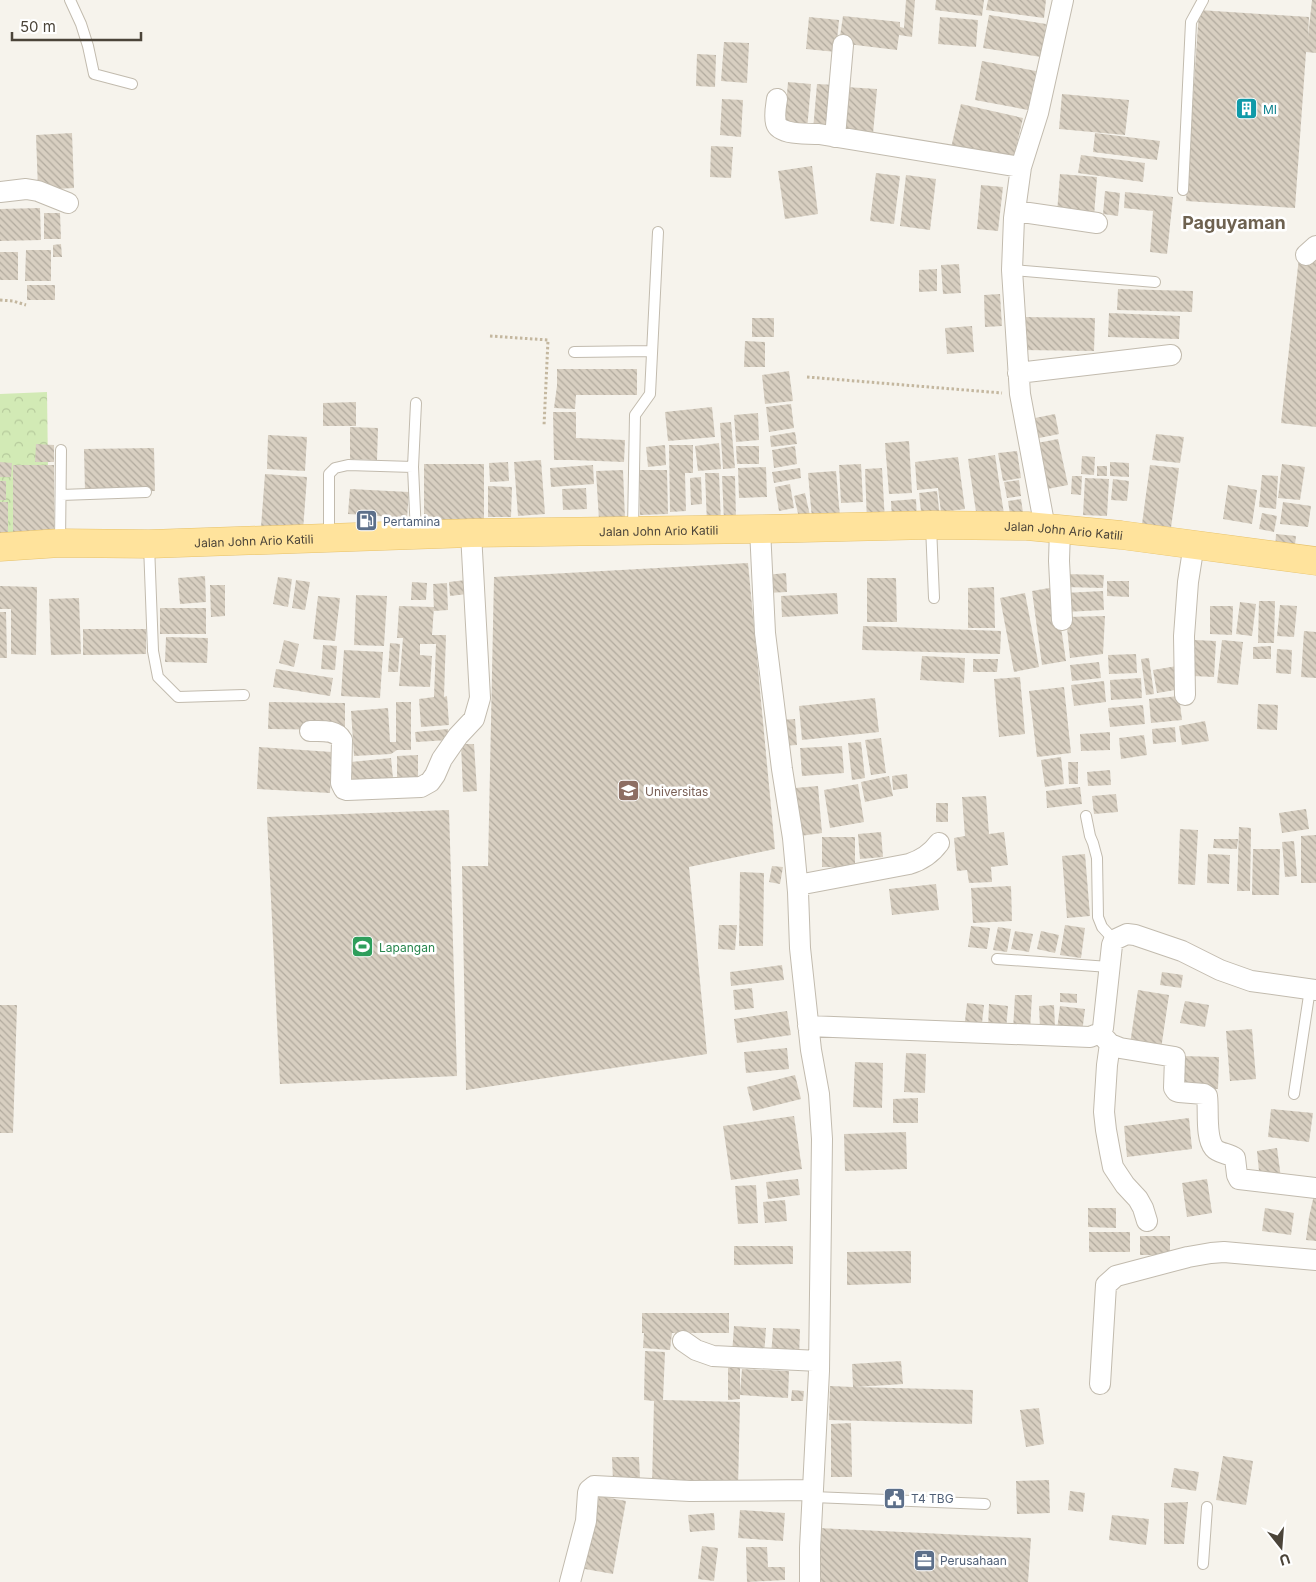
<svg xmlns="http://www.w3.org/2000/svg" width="1316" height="1582" viewBox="0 0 1316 1582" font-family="Inter,sans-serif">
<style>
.forest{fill:url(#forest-crowns)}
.building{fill:url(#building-back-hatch)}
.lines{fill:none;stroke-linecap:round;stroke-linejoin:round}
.service-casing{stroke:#c2bbae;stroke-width:12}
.minor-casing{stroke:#c2bbae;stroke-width:22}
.primary-casing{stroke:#e6c16a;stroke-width:29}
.path{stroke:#c4b79f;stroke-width:3;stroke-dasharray:2.5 2.5;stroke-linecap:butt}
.service{stroke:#fff;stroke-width:10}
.minor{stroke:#fff;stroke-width:20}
.primary{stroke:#ffe39c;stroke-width:28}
.labels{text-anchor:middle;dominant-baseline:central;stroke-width:5;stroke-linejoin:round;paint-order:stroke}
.culture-label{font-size:12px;fill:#0d838f;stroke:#fff;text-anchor:start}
.service-label{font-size:12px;fill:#4e5e75;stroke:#fff;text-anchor:start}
.street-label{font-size:12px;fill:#4b4439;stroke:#fff}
.education-label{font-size:12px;fill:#785e54;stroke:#fff;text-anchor:start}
.leisure-label{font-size:12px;fill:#27864d;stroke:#fff;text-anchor:start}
.district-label{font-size:18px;font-weight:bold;fill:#6e6250;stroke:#fff}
</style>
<defs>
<pattern id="forest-crowns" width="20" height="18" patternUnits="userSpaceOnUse" patternTransform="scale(1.25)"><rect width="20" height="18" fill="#d2eab5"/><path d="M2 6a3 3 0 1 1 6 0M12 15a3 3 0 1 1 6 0" fill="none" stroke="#b6ca9c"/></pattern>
<pattern id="building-back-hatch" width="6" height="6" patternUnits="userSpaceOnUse" patternTransform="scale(1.25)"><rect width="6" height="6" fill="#d8cfc1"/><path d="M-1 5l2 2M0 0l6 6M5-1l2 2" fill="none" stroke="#b1aa9e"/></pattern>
</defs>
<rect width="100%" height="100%" fill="#f6f3ec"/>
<path class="forest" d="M47,392L49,544L0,545V394Z"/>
<path class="building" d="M906,0H915L912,37L899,35L897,50L839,43L843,16L900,22V27L904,28Z
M936,0H984L982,16L935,10Z
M988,0H1046L1044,18L986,10Z
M1312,0H1316V53L1306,52L1295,208L1186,201L1199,10L1309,17L1308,37Z
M989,15L1046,24L1041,57L983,48Z
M809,17L839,20L836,52L806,49Z
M940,17L978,20L976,47L938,44Z
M724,42L749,43L747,83L721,81Z
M697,54L716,55L715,87L696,86Z
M982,61L1036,71L1028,110L975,100Z
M788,82L811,84L807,130L784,129Z
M817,84L835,85L831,132L813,130Z
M846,87L877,89L873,134L842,132Z
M1062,94L1129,100L1125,135L1059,129Z
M722,99L743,100L741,137L720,135Z
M961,104L1023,118L1013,161L951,148Z
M72,133L74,188L38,190L36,135Z
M1095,133L1160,141L1157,160L1093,152Z
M711,146L733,147L731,178L710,177Z
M1081,155L1145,163L1143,182L1078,173Z
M812,166L818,214L785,219L778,171Z
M876,173L900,176L894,224L870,221Z
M1060,174L1097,177L1094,216L1057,213Z
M906,175L936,179L930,230L900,226Z
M981,185L1003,187L998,231L977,229Z
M1105,191L1120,193L1118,216L1103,214Z
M1125,192L1173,197L1167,254L1150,252L1153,211L1124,208Z
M40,208L41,240L0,241V209Z
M44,213H60L61,239H44Z
M61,244L62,257H53V245Z
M26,250H51V281H25Z
M0,252H18V280H0Z
M1299,257L1316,258V427L1281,423Z
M959,264L961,293L943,294L941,265Z
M937,269V291L919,292V270Z
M27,285H55V300H27Z
M1118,289L1193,291L1192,312L1117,310Z
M1000,294L1002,326L985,327L984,295Z
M1109,313L1180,316L1179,339L1108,337Z
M1023,317L1095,318L1094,351L1023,350Z
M752,318H774V337H752Z
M972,326L974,352L947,354L945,328Z
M745,341L765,342V367H744Z
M557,369H637V395H576L575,409L554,408L557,386Z
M789,371L793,401L765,404L762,375Z
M356,402V426H323V403Z
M791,404L794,428L769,432L766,407Z
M712,407L715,437L668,441L665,412Z
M553,412H576V438L625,440L624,462L573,460H554Z
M758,413L759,440L736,442L734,415Z
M1055,414L1059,434L1029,440L1025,420Z
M731,422L735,468L723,469L720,423Z
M350,427L378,428L377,460L350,459Z
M795,432L797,444L771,447L770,436Z
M1156,434L1184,437L1180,463L1152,460Z
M268,435L307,437L305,471L267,469Z
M1058,439L1068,485L1042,490L1032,444Z
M909,441L912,493L889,494L885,443Z
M719,443L721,469L698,471L695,446Z
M36,444L54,445V462H35Z
M665,445L666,465L648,467L646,447Z
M669,445H693V473H685L686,511L670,512Z
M736,446H759V464H737Z
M795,446L797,464L774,468L772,450Z
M154,448L155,491L85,492L84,449Z
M1017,451L1021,478L1003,481L998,453Z
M995,455L1004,514L977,518L968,459Z
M1082,456L1095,457L1094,475L1081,474Z
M958,457L965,509L941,512L938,488L917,490L915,462Z
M541,460L545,514L518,516L514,462Z
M0,462L12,463L11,477H0Z
M508,462L509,481L490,482L489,463Z
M1110,462L1129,463V477L1110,476Z
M424,464H484V523H424Z
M861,464L863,502L841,503L839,465Z
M1282,464L1305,467L1300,500L1278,498Z
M13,465H54V534H13Z
M593,465L594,484L551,487L550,468Z
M1150,465L1179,468L1171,528L1142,524Z
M1097,466H1107V476H1097Z
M766,467L767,497L739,498L738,468Z
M800,468L801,478L774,483L772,472Z
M882,468L885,522L867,523L865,469Z
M623,470L625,519L599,520L596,471Z
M639,470H667L668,514L640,515Z
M836,471L840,517L812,519L808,473Z
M705,473H719L721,524H707Z
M265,474L307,477L303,530L261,527Z
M1262,475L1278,476L1276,509L1259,507Z
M722,476H735L736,520L724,521Z
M1072,476H1082L1081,495L1071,494Z
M701,477L702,504L691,505L690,478Z
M1085,478L1109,479L1107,516L1083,515Z
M1113,479L1129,481L1127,501L1111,500Z
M1019,480L1021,496L1007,498L1004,482Z
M0,481H6V500H0Z
M790,484L794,508L779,511L775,487Z
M1228,485L1257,490L1252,524L1223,519Z
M488,486L512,487L511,517H488Z
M586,488L587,509L563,510L562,489Z
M350,489L409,492L407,518L348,514Z
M937,491L940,518L922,520L919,493Z
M805,493L811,520L800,522L794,496Z
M916,499L917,519L892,520L891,501Z
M1021,499L1024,519L1011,521L1008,501Z
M0,502H8V535H0Z
M1283,502L1311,506L1308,527L1280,524Z
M1262,513L1277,516L1274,532L1259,529Z
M1276,534L1296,536L1294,553L1275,552Z
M748,563L775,849L689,867L707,1054L466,1090L462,866H488L494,577Z
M786,573L787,592L766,593V575Z
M1065,574L1104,575L1103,588L1065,587Z
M205,576L206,602L180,604L178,578Z
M278,577L292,579L288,607L273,604Z
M867,578H896L897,622H867Z
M296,580L310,582L305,610L292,608Z
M466,580L467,594L450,596L449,582Z
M1107,581H1129V597L1107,596Z
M412,582L427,583L426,600H411Z
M447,583L448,610L434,611L433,584Z
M210,585H225V616L211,617Z
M0,586L37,587L36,655L11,654V609H0Z
M994,587L995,628H968V588Z
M1055,587L1066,661L1042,665L1032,591Z
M1103,591L1104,610L1065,612L1064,593Z
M837,593L838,614L782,617L781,596Z
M1025,593L1039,667L1014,672L1000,598Z
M356,595L387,596L384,646L354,645Z
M318,596L340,598L335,641L313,639Z
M79,598L81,654L51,655L49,599Z
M1259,601H1275L1274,643H1258Z
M1240,602L1256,604L1252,636L1236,634Z
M1280,605L1297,606L1294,637L1277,636Z
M399,606L434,607L432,635H446L444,697L447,696L449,725L421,727L419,699L434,697L436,644H420V655L432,656L430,687L399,686L403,638H397Z
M1210,606H1233L1232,635L1210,634Z
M160,608H206V634H160Z
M0,612H6L7,658H0Z
M1105,616L1103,654L1070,658L1066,617Z
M863,626L1001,631L1000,654L862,650Z
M83,629H146V654L83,655Z
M1304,631L1316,632V678L1301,677Z
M166,637L208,638L207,663L165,662Z
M284,640L299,644L294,667L279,663Z
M1194,640L1216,641L1214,677L1193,676Z
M1222,640L1243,642L1238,685L1217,683Z
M390,643L400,644L398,672H388Z
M323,645L337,646L335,670L321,669Z
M1271,646V659H1253V647Z
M1277,649L1292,650L1291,674L1276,673Z
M344,650L383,652L380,698L341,696Z
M1136,654L1137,673L1109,674L1108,655Z
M922,656L965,658L964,683L920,680Z
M1149,658L1154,694L1146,695L1141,659Z
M973,659H998L997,672H973Z
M1099,662L1101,678L1072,681L1070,665Z
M1177,666L1181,689L1157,693L1153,670Z
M276,669L333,678L330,696L273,687Z
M1020,677L1025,734L999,737L994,679Z
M1141,678L1142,698L1111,700L1110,680Z
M1104,681L1106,702L1074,706L1071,685Z
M1064,687L1071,753L1037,757L1029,691Z
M1179,696L1182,720L1151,723L1149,699Z
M875,698L879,732L802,740L799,706Z
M269,702L345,703V730L268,729Z
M396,702H411V750H397L391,754L354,756L351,711L388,708L390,742H396Z
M1258,704L1278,705L1277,730L1257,729Z
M1143,705L1145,724L1110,727L1108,708Z
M795,719L797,745L780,746L778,720Z
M1205,721L1209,741L1182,745L1179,726Z
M1175,727L1176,742L1153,744L1152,729Z
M448,729L449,740L416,742L415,732Z
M1110,732V750L1081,751L1080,734Z
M1144,735L1147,755L1121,759L1119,738Z
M881,738L886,773L871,775L865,740Z
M861,742L865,778L852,780L848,743Z
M461,744H474L477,791L463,792Z
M842,746L844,773L802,776L800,748Z
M259,747L332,752L330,793L257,789Z
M418,755V786L353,789L351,762L391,758L393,778L397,777V756Z
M1061,757L1064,784L1045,787L1041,760Z
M1068,762H1078V784H1069Z
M1110,770L1111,785L1088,786L1087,772Z
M907,774L908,788L893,790L892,776Z
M889,776L893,796L865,802L861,782Z
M858,784L864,822L830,828L824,790Z
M818,786L822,833L800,836L795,788Z
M1080,787L1082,804L1047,808L1046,791Z
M1116,794L1118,812L1094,814L1092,796Z
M986,796L989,834L1004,832L1008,865L991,867L992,882L969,883L967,870L957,871L954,838L965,836L962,797Z
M936,803H948V822H936Z
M1306,809L1309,829L1282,833L1279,813Z
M449,810L457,1076L280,1084L267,817Z
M1239,827L1251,828L1250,891H1237Z
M1180,829L1198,830L1195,885L1178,884Z
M881,832L883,857L860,859L858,834Z
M1316,835V883H1301V836Z
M822,837H855V867H822Z
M1214,839H1238L1237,849L1213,848Z
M1294,841L1297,876L1285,877L1282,842Z
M1253,849H1280L1279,895H1252Z
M1085,854L1090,916L1067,918L1062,856Z
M1208,854L1230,855L1229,884L1207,883Z
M772,866L783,867L780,884L769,882Z
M740,872L764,873L763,946H739Z
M936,884L939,910L892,915L889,889Z
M1011,886L1012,921L973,923L971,888Z
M719,925H737L735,950L718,949Z
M1065,925L1085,928L1081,958L1060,955Z
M971,926L990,928L987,949L968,947Z
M998,927L1011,929L1007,952L993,950Z
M1015,931L1033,934L1029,952L1011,949Z
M1041,931L1059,935L1055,953L1037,949Z
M782,965L784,980L731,986L730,972Z
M1162,972L1183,975L1181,988L1160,985Z
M752,988L754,1008L735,1010L733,990Z
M1138,990L1169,995L1161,1049L1130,1044Z
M1060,993L1077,994V1003L1060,1002Z
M1015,995H1032L1030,1031L1013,1030Z
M1185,1001L1209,1005L1205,1027L1180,1023Z
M967,1003L984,1005L981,1032L964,1030Z
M989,1004L1008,1006L1006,1030L988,1029Z
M0,1005H17L13,1133H0Z
M1054,1005L1055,1027L1040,1028L1039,1006Z
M1060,1006L1085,1009L1082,1033L1057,1030Z
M787,1011L791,1035L737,1043L734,1019Z
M1252,1029L1256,1079L1230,1081L1226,1031Z
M787,1048L789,1069L746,1073L744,1052Z
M906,1053L926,1054L925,1093L904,1092Z
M1181,1056L1219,1057L1218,1089L1180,1088Z
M855,1062L883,1063L882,1108L853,1107Z
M795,1075L801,1099L753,1111L747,1087Z
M918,1098V1123H893V1099Z
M1271,1109L1313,1113L1309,1142L1268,1137Z
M794,1116L802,1169L731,1180L723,1126Z
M1189,1118L1192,1149L1127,1157L1124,1126Z
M906,1132L907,1169L845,1171L844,1134Z
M1277,1148L1281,1178L1260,1181L1257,1151Z
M798,1179L800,1195L768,1199L766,1182Z
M1207,1179L1212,1213L1187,1217L1182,1183Z
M756,1185L758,1223L738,1224L735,1186Z
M1314,1195L1316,1196V1241L1306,1240L1309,1217Z
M785,1200L787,1221L765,1223L763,1202Z
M1088,1208H1116V1228L1088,1227Z
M1265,1208L1294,1213L1291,1235L1262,1231Z
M1089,1232H1130V1252H1089Z
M1140,1236H1170V1255H1140Z
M734,1246H793V1264L734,1265Z
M911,1251V1283L847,1285V1252Z
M642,1313H729V1333H672L670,1350L643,1348L644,1333H642Z
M734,1326L766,1328L764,1356L732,1354Z
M773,1328L800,1329L799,1358L771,1357Z
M645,1351L665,1352L663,1400L740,1402L738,1488L652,1486L654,1401L644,1400Z
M901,1361L903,1384L855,1387L973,1390L972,1424L829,1420L830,1386L853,1387L852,1364Z
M728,1368H740V1393L742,1369L789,1371L788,1398L740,1395V1399L728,1400Z
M792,1390L804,1391L803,1401H791Z
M1039,1408L1044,1444L1026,1447L1020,1410Z
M851,1423L852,1477H831V1424Z
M1223,1456L1253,1461L1246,1505L1216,1500Z
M612,1457H639L640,1480L613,1481Z
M1174,1468L1199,1472L1196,1491L1171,1487Z
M1049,1480L1050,1513L1017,1514L1016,1481Z
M1070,1491L1085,1493L1083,1512L1068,1510Z
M599,1496L626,1501L613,1574L585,1569Z
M1188,1502L1184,1544H1164V1503Z
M740,1510L785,1513L783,1541L738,1538Z
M714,1513L715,1530L690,1532L688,1515Z
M1112,1515L1149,1519L1146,1545L1109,1540Z
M818,1528L1031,1538L1028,1582H818Z
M702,1546L718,1548L714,1581L698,1579Z
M746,1547H767L768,1567H785V1580L747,1582Z"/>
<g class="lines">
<defs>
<path id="service" d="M70,0L81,24L88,46L94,74L132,84
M1183,190L1191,22L1203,0
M1012,270L1155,282
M574,352L652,351
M61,495L146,492
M931,526L934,598
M633,529L635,415L650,394L658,232
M416,534L413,467L416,403
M331,537L329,534V474L335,468L348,465L413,467
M60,542L61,450
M149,545L153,651L158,677L178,697L244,695
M1086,816L1090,836L1093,843L1097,858L1098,917L1102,927L1114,940
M997,959L1109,967
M1294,1094L1310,989
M813,1497L985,1504
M1203,1564L1207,1507"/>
<path id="minor" d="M777,99C776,106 774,115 776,123C779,135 809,134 819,134L1021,167
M835,137L843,45
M0,192L26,189L38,191L68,203
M1015,211L1097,223
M1306,255L1316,246
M1018,373L1171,355
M1045,528L1020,394L1012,270L1014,218L1021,167L1038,113L1063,0
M760,529L765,633L782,769L793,838L798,892L800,948L811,1050L819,1094L822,1139L819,1371L810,1548V1582
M1060,529L1059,561L1062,620
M1185,695L1184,636L1188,582L1194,544
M310,731C321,731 336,729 342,740L341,783L344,789L347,790L421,787L430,782L435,775L442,759L458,736L474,719L480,698L471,533
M798,885L909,864C922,860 931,854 939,843
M808,1026L1090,1037L1100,1033L1103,1028L1112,945L1114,940L1127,934L1135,935L1182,951L1220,970L1251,981L1316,990
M1100,1033L1110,1044L1120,1048L1175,1057L1174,1088L1176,1091L1179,1092L1204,1094L1207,1096C1209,1110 1205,1137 1214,1148C1219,1154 1229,1153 1235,1158L1237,1175L1239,1179L1316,1188
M1110,1044L1107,1065L1104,1112L1106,1130L1110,1152L1113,1167L1125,1185L1138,1199L1143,1208L1147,1221
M683,1341L696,1350L713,1356L819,1361
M1100,1384L1106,1285L1116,1276L1188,1257L1211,1253L1224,1252L1316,1260
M570,1582L586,1521L588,1493L589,1490L594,1486L690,1491L813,1490"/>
<g id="primary">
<path id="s1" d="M0,547L60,543L149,544L471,533L760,529L931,525L1027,526L1121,535L1316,561"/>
</g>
</defs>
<use href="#service" class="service-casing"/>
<use href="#minor" class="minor-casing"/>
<use href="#primary" class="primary-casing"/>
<path class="path" d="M0,300L13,301L26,305
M490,336L548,340L544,426
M807,377L1002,393"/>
<use href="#service" class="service"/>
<use href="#minor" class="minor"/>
<use href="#primary" class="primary"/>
</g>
<defs>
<symbol id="building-square" viewBox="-11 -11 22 22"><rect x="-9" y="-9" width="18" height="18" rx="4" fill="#0f9aa8" stroke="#fff"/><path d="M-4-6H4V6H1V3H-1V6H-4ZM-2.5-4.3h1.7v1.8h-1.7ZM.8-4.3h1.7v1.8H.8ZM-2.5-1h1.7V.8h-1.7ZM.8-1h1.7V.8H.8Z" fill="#fff"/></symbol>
<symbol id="fuel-square" viewBox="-11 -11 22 22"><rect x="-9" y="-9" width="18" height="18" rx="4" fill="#5c6f8a" stroke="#fff"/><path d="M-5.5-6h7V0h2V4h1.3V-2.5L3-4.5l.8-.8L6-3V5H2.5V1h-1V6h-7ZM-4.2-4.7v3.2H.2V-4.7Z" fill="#fff"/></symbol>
<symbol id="university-square" viewBox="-11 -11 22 22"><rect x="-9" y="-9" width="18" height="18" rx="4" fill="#8d6e63" stroke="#fff"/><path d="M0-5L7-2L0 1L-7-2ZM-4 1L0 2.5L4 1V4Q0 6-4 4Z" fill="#fff"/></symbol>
<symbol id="stadium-square" viewBox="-11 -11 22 22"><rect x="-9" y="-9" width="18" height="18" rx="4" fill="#2e9e5b" stroke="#fff"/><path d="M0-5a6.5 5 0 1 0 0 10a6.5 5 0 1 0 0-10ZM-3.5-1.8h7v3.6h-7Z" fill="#fff"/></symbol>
<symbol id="civic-square" viewBox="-11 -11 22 22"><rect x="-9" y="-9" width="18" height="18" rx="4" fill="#5c6f8a" stroke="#fff"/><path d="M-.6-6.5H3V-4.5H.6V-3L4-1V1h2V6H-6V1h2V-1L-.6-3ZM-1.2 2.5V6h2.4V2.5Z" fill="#fff"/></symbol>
<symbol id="office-square" viewBox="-11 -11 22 22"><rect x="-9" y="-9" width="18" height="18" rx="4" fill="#5c6f8a" stroke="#fff"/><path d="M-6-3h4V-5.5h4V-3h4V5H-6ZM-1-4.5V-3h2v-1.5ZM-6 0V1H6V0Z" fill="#fff"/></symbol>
</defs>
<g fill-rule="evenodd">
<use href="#building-square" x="1234" y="96" width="25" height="25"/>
<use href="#fuel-square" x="354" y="508" width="25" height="25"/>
<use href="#university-square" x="616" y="778" width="25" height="25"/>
<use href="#stadium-square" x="350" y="934" width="25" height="25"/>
<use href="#civic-square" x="882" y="1486" width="25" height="25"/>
<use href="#office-square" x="912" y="1548" width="25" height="25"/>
</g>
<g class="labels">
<g class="culture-label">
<text x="1263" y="109">MI</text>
</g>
<g class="service-label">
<text x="383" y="521">Pertamina</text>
<text x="911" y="1498">T4 TBG</text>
<text x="940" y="1560">Perusahaan</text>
</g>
<g class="street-label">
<text stroke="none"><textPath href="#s1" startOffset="659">Jalan John Ario Katili</textPath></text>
<text stroke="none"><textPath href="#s1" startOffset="1064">Jalan John Ario Katili</textPath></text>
<text stroke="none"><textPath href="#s1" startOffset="254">Jalan John Ario Katili</textPath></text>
</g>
<g class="education-label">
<text x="645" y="791">Universitas</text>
</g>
<g class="leisure-label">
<text x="379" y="947">Lapangan</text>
</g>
<g class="district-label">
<text x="1234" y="222">Paguyaman</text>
</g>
</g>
<g transform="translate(1281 1547) rotate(163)" stroke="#ffffff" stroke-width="4" paint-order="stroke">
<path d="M0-4L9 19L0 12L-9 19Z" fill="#4b4439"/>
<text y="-8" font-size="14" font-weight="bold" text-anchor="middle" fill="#4b4439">U</text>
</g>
<path d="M12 32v8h129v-8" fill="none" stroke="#4b4439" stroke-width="2.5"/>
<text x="20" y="32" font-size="15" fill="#4b4439" stroke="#ffffff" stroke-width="4" paint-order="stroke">50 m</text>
</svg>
